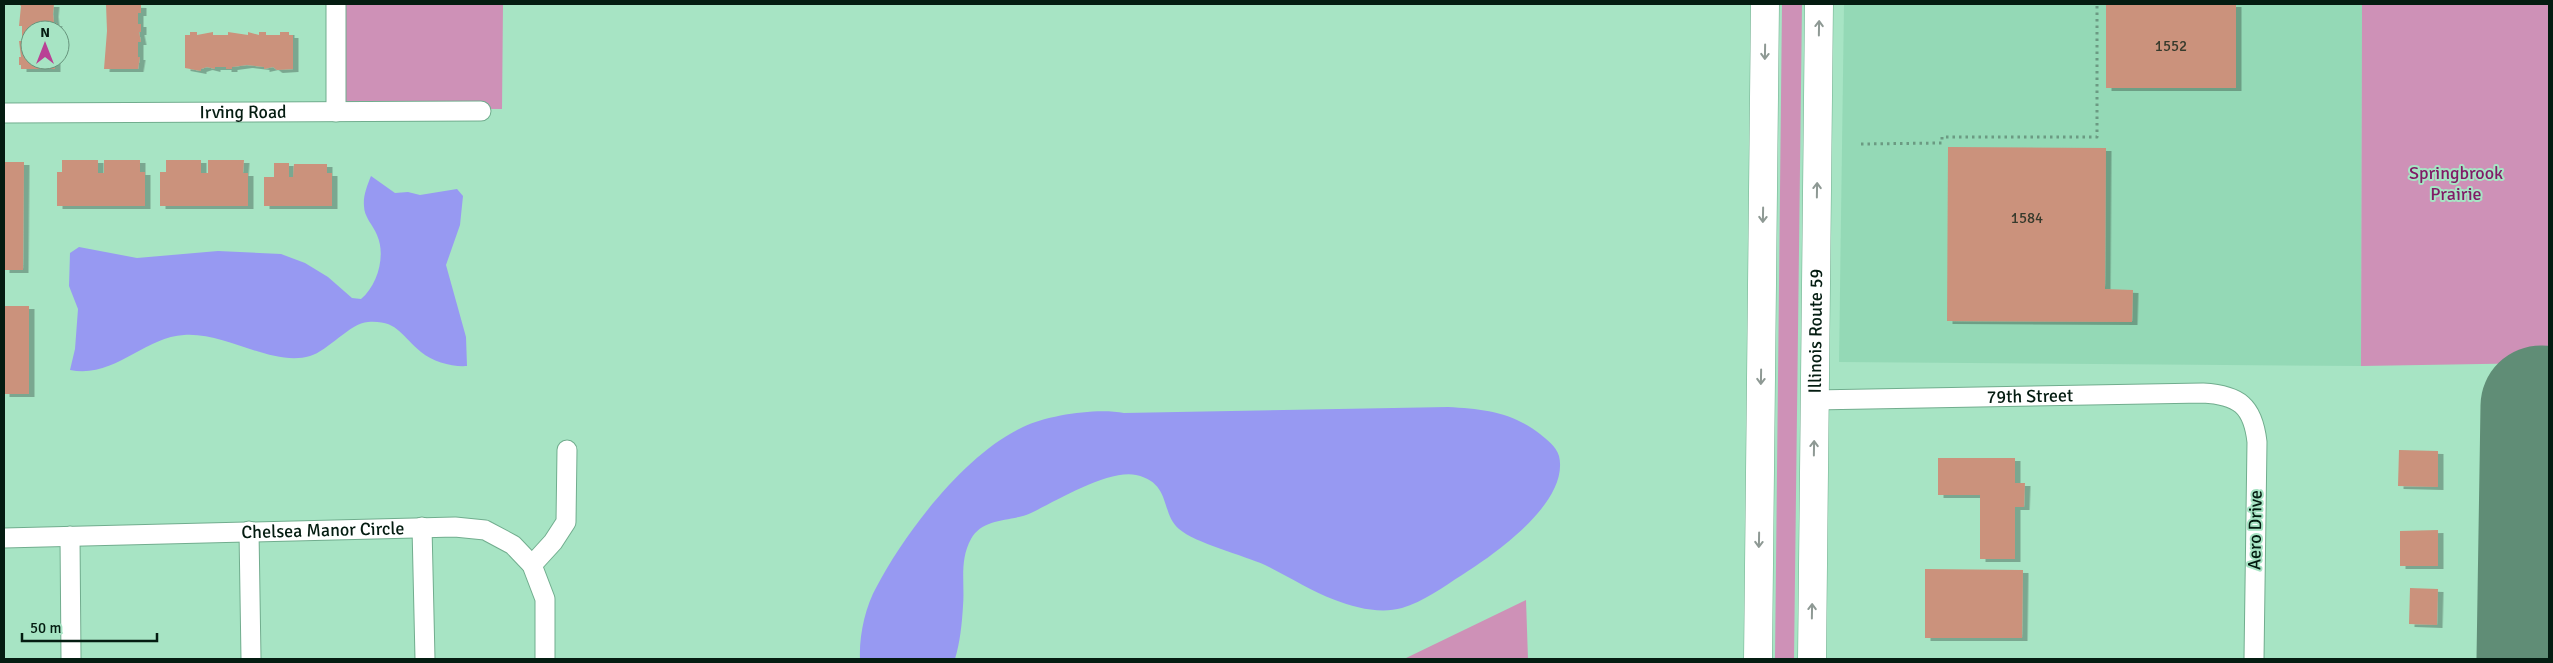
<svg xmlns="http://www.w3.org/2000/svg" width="2553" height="663" viewBox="0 0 2553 663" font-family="Signika,sans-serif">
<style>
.built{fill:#94d9b6}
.green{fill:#ce91b7}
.water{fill:#9799f2}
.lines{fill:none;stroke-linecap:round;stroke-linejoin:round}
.taxiway{stroke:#608d76;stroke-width:49}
.runway{stroke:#608d76;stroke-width:121}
.building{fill:#cb927c;filter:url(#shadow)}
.street-casing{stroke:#71ad8e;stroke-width:21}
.primary-casing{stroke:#71ad8e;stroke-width:29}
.path{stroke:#6b9a82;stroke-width:3;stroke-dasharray:2.5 4;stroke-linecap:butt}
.street{stroke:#fff;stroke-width:19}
.primary{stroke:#fff;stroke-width:28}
.oneway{stroke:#8e9994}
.labels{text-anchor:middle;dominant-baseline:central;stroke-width:4;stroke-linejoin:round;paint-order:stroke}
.number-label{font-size:15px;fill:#363a2c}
.street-label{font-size:18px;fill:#041c11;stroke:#a7e4c4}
.park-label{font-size:18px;fill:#811a66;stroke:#a7e4c4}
</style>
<defs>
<filter id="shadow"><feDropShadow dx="5.5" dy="3" stdDeviation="0" flood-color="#0004"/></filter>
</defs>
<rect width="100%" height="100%" fill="#a7e4c4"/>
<path class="built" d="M1844,4H2362L2361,366L1839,362Z"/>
<path class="green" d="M339,4H503L502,109L339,108Z
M1782,4H1802L1794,659H1775Z
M2362,4H2549V363L2361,366Z
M1526,600L1528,659H1404Z"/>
<path class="water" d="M371,176L395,193L408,192L420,195L457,189L463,196L460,225L446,265L466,337L467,366C452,367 433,362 421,352C401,336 398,320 368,322C350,323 328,351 310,356C272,367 226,332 184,335C144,337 114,379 70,370L75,349L78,309L69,286L70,253L79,247L137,258L218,251L281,254L305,263L328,277L352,298L361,299C378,285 386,255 377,235C373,225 364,217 364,206C363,196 367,186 371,176Z
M1448,407C1483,409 1512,412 1540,434C1547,440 1556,446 1559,456C1570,502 1494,555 1462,575C1443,587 1423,602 1402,608C1381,614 1355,608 1335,600C1311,591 1288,576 1265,565C1243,555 1195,543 1179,529C1160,513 1172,483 1136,475C1109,469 1056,501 1031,513C1012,522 983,517 971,539C959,561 965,583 963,606C962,623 960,643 955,659H860C859,636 865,607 877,586C906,531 966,453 1023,427C1049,415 1096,408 1124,413Z"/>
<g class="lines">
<path class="taxiway" d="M2541,406L2549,405
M2540,487H2549"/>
<path class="runway" d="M2537,659L2541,406"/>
</g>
<path class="building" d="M19,4H54L53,14L54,23H57L54,30H30V60H55V69H21V65H19V57H21L19,41H22V26H19L21,6Z
M106,4L141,5V13H138V24H141V32H139L141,42H138V57H140L138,69H104L107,31Z
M2106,4H2236V88H2106Z
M190,32H197V35L213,32V35H228V32L248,35V32L259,35V32H266V35H280V32H289V35H293V69L277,70L273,67L264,69V67L247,65L232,67V69H226V67H215V69L207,67L201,69V71L185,68V35H190Z
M1948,147L2106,148L2105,289L2133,290L2132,322L1947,321Z
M62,160H98V173H104V160H140V172H145V206H57V172H62Z
M166,160H201V173H208V160H244L243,173H248V206H160V172H166Z
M4,162H24L23,270H4Z
M274,163H289V177H293L294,164H327V173H332V206H264V177H274Z
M4,306H29V394H4Z
M2399,450L2438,451V487L2398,486Z
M1938,458H2015V483H2025L2024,507H2015V559H1980V495H1938Z
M2438,530V566H2400V531Z
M1925,569L2023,570L2022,638H1925Z
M2410,588L2438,589L2437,625L2409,624Z"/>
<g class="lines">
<defs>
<g id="street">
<path d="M336,4V112"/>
<path id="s1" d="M4,113L481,111"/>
<path id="s2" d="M1814,400L2203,393C2239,395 2253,406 2257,442L2254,659"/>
<path d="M422,527L425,659"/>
<path d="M249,531L251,659"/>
<path d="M70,536L71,659"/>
<path id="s3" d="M4,538L455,527L485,530L513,545L532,565L545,599V659"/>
<path d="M532,565L553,542L566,522L567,450"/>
</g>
<g id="primary">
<path d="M1758,659L1765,4"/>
<path id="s4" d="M1812,659L1819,4"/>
</g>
</defs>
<use href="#street" class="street-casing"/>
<use href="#primary" class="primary-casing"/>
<path class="path" d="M1861,144L1942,143V137H2097V4"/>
<use href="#street" class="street"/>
<use href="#primary" class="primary"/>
</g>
<defs><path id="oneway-shaft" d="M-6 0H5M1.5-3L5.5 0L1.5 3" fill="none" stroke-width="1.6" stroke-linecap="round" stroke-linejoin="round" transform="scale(1.25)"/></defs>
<g class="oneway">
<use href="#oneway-shaft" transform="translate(1819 28) rotate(-89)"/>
<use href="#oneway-shaft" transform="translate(1765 52) rotate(91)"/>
<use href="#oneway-shaft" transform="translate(1817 190) rotate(-89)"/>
<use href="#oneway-shaft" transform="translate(1763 215) rotate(91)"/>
<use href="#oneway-shaft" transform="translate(1761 377) rotate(91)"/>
<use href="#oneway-shaft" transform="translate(1814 448) rotate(-89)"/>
<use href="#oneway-shaft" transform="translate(1759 540) rotate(91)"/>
<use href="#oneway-shaft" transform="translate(1812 611) rotate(-89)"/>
</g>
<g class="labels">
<g class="number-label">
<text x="2171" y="46">1552</text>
<text x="2027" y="218">1584</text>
</g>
<g class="street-label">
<text stroke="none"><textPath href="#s1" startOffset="239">Irving Road</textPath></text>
<text stroke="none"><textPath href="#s4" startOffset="328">Illinois Route 59</textPath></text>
<text stroke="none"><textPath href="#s2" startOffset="216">79th Street</textPath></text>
<text stroke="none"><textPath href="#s3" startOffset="319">Chelsea Manor Circle</textPath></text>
<text transform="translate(2255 530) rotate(-89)">Aero Drive</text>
</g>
<g class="park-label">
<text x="2456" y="173">Springbrook<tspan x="2456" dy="21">Prairie</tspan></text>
</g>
</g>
<rect width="2553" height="663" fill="none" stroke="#041c11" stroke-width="10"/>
<g transform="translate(45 45)"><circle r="24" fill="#a7e4c4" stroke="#66947c"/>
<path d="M0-4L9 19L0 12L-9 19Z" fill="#b94195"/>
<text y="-8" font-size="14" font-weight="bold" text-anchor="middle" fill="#041c11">N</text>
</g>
<path d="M22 633v8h135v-8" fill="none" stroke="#041c11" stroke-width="2.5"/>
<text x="30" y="633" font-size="15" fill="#041c11" stroke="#a7e4c4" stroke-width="4" paint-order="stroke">50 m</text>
</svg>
